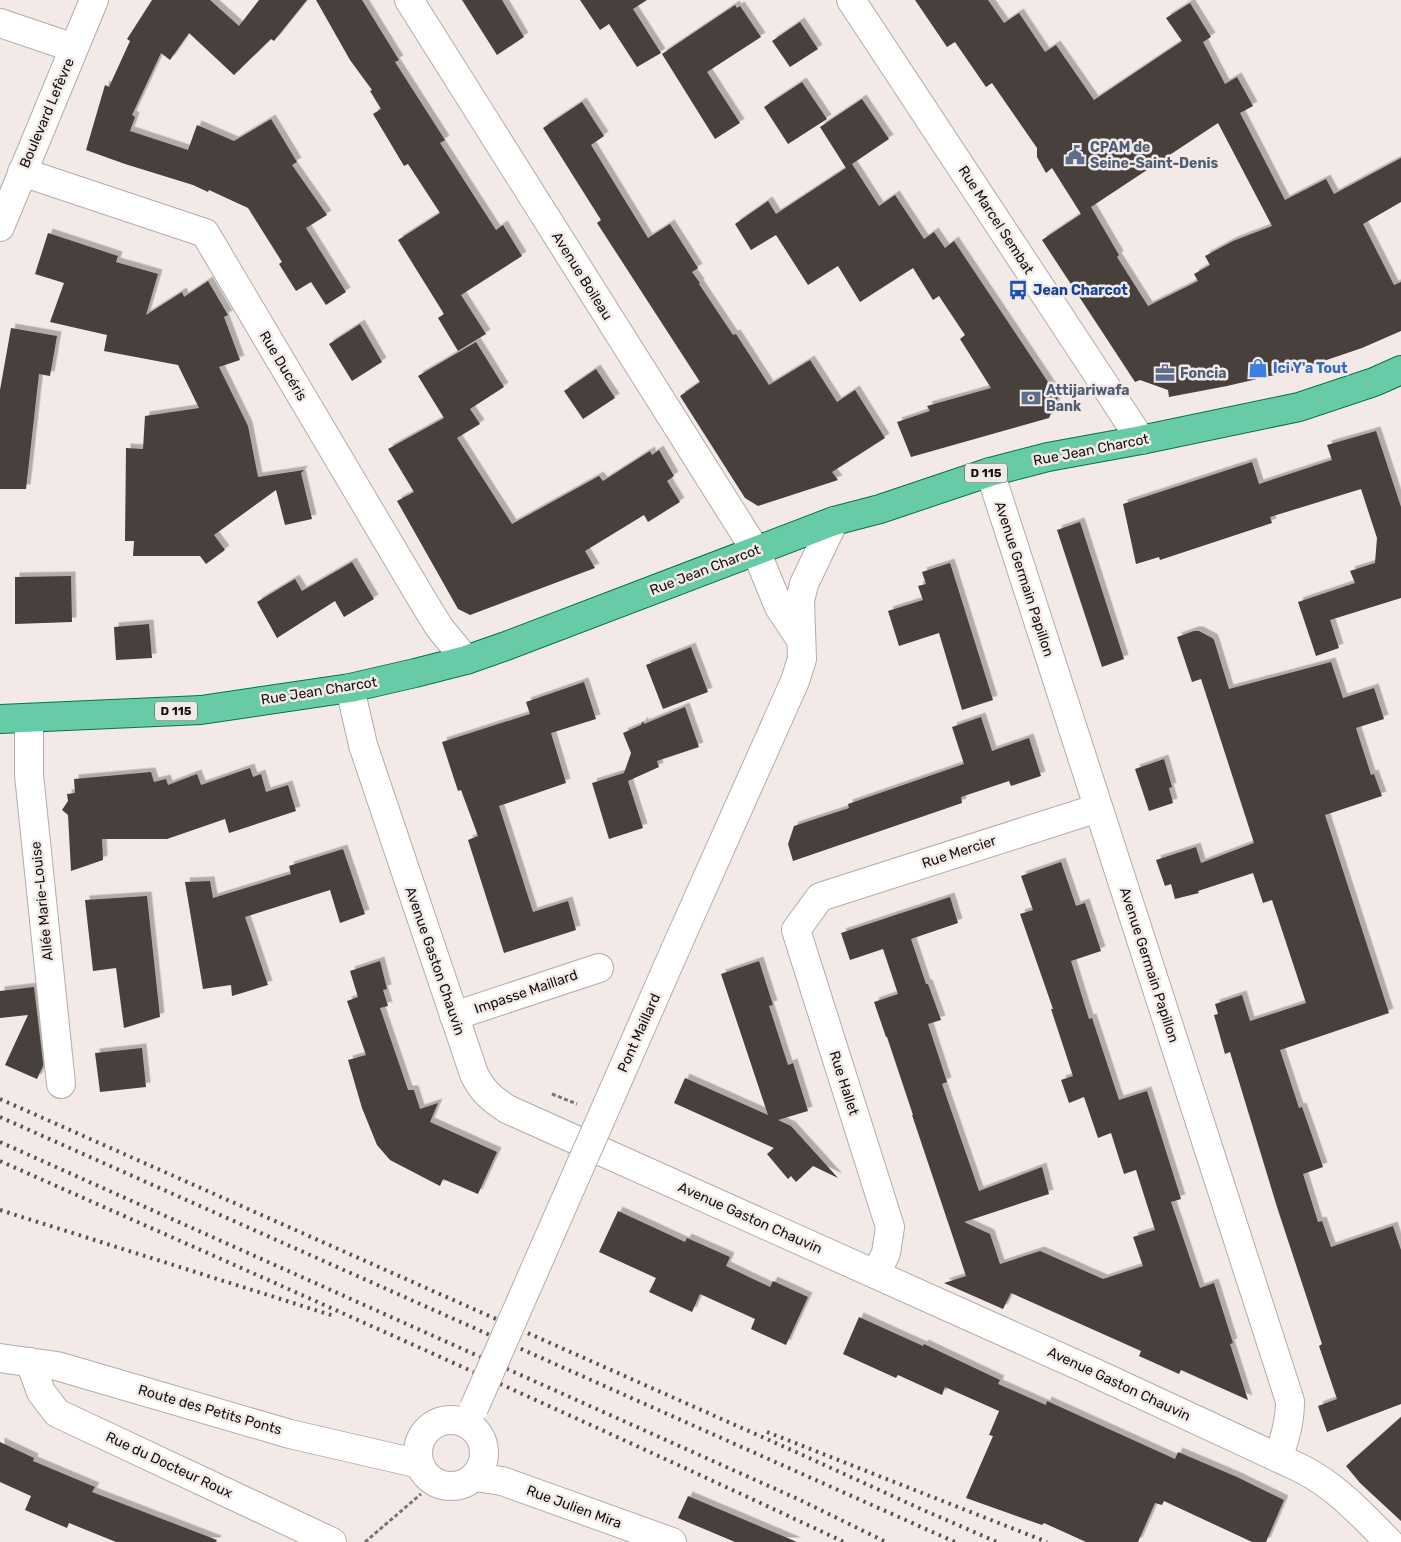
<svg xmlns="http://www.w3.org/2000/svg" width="1401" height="1542" viewBox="0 0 1401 1542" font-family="Rubik,sans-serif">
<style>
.building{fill:#463f3d;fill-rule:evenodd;filter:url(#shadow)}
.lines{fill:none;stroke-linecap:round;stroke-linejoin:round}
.minor-casing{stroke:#b3aca9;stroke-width:30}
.tertiary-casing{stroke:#b3aca9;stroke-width:30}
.primary-casing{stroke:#07734a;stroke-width:30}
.path{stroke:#7b7573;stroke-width:3;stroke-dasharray:4 2.5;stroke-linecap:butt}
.minor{stroke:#fff;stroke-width:28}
.tertiary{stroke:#fff;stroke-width:28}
.primary{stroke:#66cba6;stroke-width:28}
.rail{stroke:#575352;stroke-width:4;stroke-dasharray:2.5 5;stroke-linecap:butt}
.minor-bridge-casing{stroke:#b3aca9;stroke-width:30;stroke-linecap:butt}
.minor-bridge{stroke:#fff;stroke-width:28}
.labels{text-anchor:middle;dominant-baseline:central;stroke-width:5;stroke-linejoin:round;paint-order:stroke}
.shield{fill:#f3eae7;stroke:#565250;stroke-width:1}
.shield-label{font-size:12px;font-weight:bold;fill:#131110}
.street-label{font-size:14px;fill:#131110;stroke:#f3eae7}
.service-label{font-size:14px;font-weight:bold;fill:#4e5e75;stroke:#f3eae7;text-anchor:start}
.transit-label{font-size:14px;font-weight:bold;fill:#164399;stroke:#f3eae7;text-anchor:start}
.shop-label{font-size:14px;font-weight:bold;fill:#366cbe;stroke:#f3eae7;text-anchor:start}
</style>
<defs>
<filter id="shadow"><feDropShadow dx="4.5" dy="-4.5" stdDeviation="0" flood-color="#0004"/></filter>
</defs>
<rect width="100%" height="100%" fill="#f3eae7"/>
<path class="building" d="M152,0H210L239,26L259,0H307L274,41L271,39L234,75L189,33L170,60L161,53L132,115L135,117L130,131L188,150L197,125L234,141L271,119L297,162L292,165L327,215L306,228L346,292L326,305L311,282L296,291L279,264L282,262L248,208L209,190L208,192L193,185L125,164L86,150L105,85L109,87L130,41L127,39Z
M316,0H362L399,60L395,62L445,140L440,143L496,230L503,225L522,256L461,295L486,334L458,351L438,318L444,314L398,240L440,213L408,164L404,166L373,114L381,109L370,91L372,90L350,60Z
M462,0H502L524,37L497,55Z
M580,0H647L633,9L661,53L637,67L609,24L600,30Z
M915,0H988L1004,23L1019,13L1045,52L1056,45L1094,100L1182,41L1166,18L1190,3L1211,37L1203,42L1225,84L1237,77L1253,106L1240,113L1285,200L1326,179L1334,194L1401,158V202L1363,224L1394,285L1401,282V331L1362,348L1300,369L1227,386L1169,397L1168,390L1140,380L1135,382L1042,240L1081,214L1052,168L1046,173L1037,157V148L992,83L986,87L955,42L947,47ZM1218,123L1272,226L1233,241L1205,256L1210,265L1194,274L1198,281L1148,306L1117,257L1119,255L1091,207Z
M735,5L737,8L740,6L761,37L707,72L740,123L715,139L662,54Z
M800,22L818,49L790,67L772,41Z
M802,82L827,119L788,144L764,107Z
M862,99L889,139L852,164L879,206L895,195L924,239L934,232L945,248L954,241L1058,397L1049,418L911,457L897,422L930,411L927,406L991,388L960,339L965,335L939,296L933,300L913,268L860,302L838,266L808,285L776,235L751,250L735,224L768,201L776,214L846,168L820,127Z
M582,102L604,136L591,145L648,238L670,224L698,268L692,272L700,283L699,284L733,335L736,334L769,385L810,360L837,402L855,390L885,438L832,472L838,480L758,506L745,498L680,396L700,382L597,223L601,220L543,128Z
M48,233L118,256L116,262L158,274L146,315L182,292L184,297L208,281L228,315L224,317L240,360L219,367L248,426L258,477L304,470L301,473L312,519L285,525L276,490L214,535L225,550L206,564L200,556H133L134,541H125L126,448L143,449L145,416L199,408L178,365L104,351L107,335L50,322L64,283L35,274Z
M360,324L382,362L352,381L329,344Z
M11,328L57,336L50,376L39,374L26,489H0V390Z
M476,342L504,387L470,409L480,424L457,438L512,524L599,476L603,481L650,451L652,455L659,450L674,476L667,481L680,502L648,522L644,515L585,551L595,568L470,615L458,609L397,501L414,492L388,449L444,418L418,376Z
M596,369L615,398L583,419L564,391Z
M1376,431L1401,507V598L1330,620L1339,648L1316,656L1298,602L1355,583L1350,571L1375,563L1377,538L1361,489L1270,517L1272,523L1160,560L1159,557L1136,564L1123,504L1252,462L1259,484L1332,460L1327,445Z
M1080,522L1124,659L1102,667L1057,530Z
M352,562L374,599L344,617L335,601L277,638L257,602L295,579L302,591Z
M950,563L993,700L962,710L939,633L899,646L888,611L923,600L918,586L926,584L922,572Z
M71,576L72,622L15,624V577Z
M149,624L152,658L116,660L114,627Z
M1194,631H1199L1212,638L1214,640L1229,689L1331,662L1343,698L1374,688L1384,719L1356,728L1371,775L1374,774L1382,796L1325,815L1389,1013L1280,1050L1299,1108L1302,1107L1323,1167L1303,1174L1318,1222L1322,1221L1331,1247L1393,1226L1401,1250V1404L1327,1432L1318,1406L1337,1399L1319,1346L1322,1344L1277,1207L1230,1052L1225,1054L1214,1015L1218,1014L1215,1004L1242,995L1250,1021L1306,1003L1272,900L1263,903L1253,873L1198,891L1199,893L1175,899L1171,884L1165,886L1156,860L1196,847L1201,863L1254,843L1201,679L1192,682L1177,637Z
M691,647L708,692L663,709L646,665Z
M584,682L596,719L551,733L566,783L499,806L533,912L568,901L576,930L504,953L468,840L478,836L461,790L458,791L442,742L530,714L526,702Z
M685,707L699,747L657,761L659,767L628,781L643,828L609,839L592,783L624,773L631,753L623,733L641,725L643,721L644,724Z
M981,717L992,751L1029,738L1041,776L1011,786L1009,781L961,797L962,803L793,861L788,844L794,826L849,808L848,804L964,764L952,727Z
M1164,759L1172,787L1169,788L1173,803L1149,811L1135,769Z
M250,768L253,777L261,774L266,792L288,785L296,811L229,833L225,819L167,839H102L103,860L71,871L68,815L62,810L68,801L67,794L75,793L74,779L151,772L154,782L166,779L168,785L197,774L201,785Z
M343,849L365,914L340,923L330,890L245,917L268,985L232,996L231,985L203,989L185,882L210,881L213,898L291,874L289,866Z
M1061,862L1076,906L1085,903L1101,951L1071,961L1089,1019L1092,1018L1119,1100L1147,1091L1181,1199L1171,1202L1200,1288L1214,1283L1233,1343L1230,1344L1248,1400L1181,1370L1179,1374L1139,1356L1141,1351L1011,1293L1003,1309L944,1283L966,1276L912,1115H913L887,1037H886L874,1002L898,994L883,949L850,960L841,933L950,897L958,923L911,939L926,984H928L941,1020L928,1024L947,1082L942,1084L979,1191L1042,1167L1049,1194L964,1222L990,1234L1000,1264L1040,1251L1103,1279L1143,1266L1133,1237L1155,1230L1136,1170L1124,1174L1111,1133L1098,1138L1084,1097L1069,1103L1061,1080L1073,1076L1051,1009H1053L1020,914L1033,910L1021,876Z
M147,896L160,1017L124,1028L116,968L93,971L85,900Z
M380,961L387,989L383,990L388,1006L380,1008L408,1090H414L420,1109L438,1103L430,1122L497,1152L478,1194L443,1179L440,1186L390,1160L377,1145L362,1108L348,1060L366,1055L347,1001L358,997L350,971Z
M759,961L773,1005L769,1006L788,1065L793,1063L808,1111L778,1120L791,1126L838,1178L813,1166L796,1182L791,1176L788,1179L767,1154L774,1148L674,1103L685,1078L768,1115L721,974Z
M34,987L43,1062V1066L37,1079L5,1065L28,1015L0,1018V991Z
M142,1048L146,1087L100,1092L95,1053Z
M618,1211L685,1242L687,1238L730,1257L726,1266L770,1287L773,1281L808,1297L786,1345L751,1329L755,1319L700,1294L692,1312L649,1292L656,1278L599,1252Z
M859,1317L923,1346L924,1344L1000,1380L998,1384L1046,1405L1047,1401L1175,1459L1178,1452L1237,1477L1284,1500L1266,1542H1252L1164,1501L1162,1505L1155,1503L1138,1542H1086L1044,1523L1042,1525L966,1498L993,1436L989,1435L999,1411L945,1387L942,1395L898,1375L896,1378L843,1354Z
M1401,1417V1521L1360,1483L1346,1466Z
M0,1442L34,1458L33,1461L95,1487L92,1492L217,1540L216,1542H116L69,1523L67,1528L25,1510L31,1496L0,1482Z
M688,1496L797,1542H735L678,1518Z"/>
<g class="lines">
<defs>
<path id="minor" d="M409,0L756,551L779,607L801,640
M0,23L74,48
M22,172L205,233L423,601L439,627L466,660
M0,227L94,0
M990,472L1290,1401C1290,1422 1285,1439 1278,1458
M350,688L363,745L474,1074C482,1091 492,1099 507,1109L1091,1371L1302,1469C1337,1487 1361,1514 1389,1542
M29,718V775L61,1084
M675,950L795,681L802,659L800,601L804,584L834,521
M454,1016L599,968
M876,1274L886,1253L890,1227L796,930L820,897L1098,808
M30,1362L41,1392L57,1413L332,1542"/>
<path id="tertiary" d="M851,0L1141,440
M0,1358L57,1366L290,1434L420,1464
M418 1453a33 33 0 1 1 66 0a33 33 0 1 1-66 0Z
M475,1477L502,1481L672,1542"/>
<path id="primary" d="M0,719L201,710L350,688L415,673L466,660L506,646L834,521L880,509L990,472L1048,457L1141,440L1299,407L1374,382L1401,370"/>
</defs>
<use href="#minor" class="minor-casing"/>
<use href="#tertiary" class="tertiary-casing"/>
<use href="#primary" class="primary-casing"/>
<path class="path" d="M552,1094L577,1104
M365,1542L421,1494"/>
<use href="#minor" class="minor"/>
<use href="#tertiary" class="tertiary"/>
<use href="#primary" class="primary"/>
<path class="rail" d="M0,1099L796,1452L921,1509L997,1542
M0,1117L955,1542
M0,1142L800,1500L886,1542
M0,1161C282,1286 565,1411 844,1542
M0,1210L334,1316
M767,1432L1047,1542"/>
<defs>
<path id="minor-bridge" d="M474,1408L675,950"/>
</defs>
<use href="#minor-bridge" class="minor-bridge-casing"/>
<use href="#minor-bridge" class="minor-bridge"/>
</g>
<defs>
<symbol id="civic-bare" viewBox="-9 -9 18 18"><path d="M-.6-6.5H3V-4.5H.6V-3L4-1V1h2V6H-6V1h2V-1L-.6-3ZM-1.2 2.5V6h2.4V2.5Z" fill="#5c6f8a" stroke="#f3eae7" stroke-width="2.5" paint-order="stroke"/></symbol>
<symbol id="bus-bare" viewBox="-9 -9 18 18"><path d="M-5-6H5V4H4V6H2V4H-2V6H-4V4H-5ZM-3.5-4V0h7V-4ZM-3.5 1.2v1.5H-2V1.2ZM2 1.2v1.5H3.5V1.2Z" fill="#1a4fb4" stroke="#f3eae7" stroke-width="2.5" paint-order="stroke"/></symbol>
<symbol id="shop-bare" viewBox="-9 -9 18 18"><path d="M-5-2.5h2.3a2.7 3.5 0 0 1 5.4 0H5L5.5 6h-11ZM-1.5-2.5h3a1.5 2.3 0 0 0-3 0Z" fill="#3f7fe0" stroke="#f3eae7" stroke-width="2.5" paint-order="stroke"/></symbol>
<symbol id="office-bare" viewBox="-9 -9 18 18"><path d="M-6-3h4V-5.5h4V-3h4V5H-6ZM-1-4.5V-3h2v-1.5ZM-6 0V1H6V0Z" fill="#5c6f8a" stroke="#f3eae7" stroke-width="2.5" paint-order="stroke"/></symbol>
<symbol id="bank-bare" viewBox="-9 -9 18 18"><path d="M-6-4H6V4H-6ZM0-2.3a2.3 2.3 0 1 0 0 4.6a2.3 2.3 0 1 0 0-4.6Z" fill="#5c6f8a" stroke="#f3eae7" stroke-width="2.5" paint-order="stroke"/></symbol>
</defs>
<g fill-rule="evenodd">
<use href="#civic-bare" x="1061" y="141" width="28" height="28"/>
<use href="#bus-bare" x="1004" y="276" width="28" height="28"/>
<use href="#shop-bare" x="1244" y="354" width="28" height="28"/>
<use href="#office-bare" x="1151" y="359" width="28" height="28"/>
<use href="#bank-bare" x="1017" y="384" width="28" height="28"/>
</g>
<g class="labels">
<g class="shield">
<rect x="965" y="463.5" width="42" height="19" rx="4"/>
<rect x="155" y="701.5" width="42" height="19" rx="4"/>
</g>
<g class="shield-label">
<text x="986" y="473">D 115</text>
<text x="176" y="711">D 115</text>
</g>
<g class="street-label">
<text transform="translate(47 113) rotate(-67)">Boulevard Lefèvre</text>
<text transform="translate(996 220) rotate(57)">Rue Marcel Sembat</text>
<text transform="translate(582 276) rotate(58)">Avenue Boileau</text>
<text transform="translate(283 366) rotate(59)">Rue Ducéris</text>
<text transform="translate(1091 450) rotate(-11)">Rue Jean Charcot</text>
<text transform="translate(705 570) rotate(-21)">Rue Jean Charcot</text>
<text transform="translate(1024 579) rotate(72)">Avenue Germain Papillon</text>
<text transform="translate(319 691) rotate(-9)">Rue Jean Charcot</text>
<text transform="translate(959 852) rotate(-18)">Rue Mercier</text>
<text transform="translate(42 901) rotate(-96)">Allée Marie-Louise</text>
<text transform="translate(435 961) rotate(71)">Avenue Gaston Chauvin</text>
<text transform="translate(1149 965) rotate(72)">Avenue Germain Papillon</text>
<text transform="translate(526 992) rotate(-19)">Impasse Maillard</text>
<text transform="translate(639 1033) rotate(-66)">Pont Maillard</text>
<text transform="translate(844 1083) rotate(72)">Rue Hallet</text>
<text transform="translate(750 1218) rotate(24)">Avenue Gaston Chauvin</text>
<text transform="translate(1119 1384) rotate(25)">Avenue Gaston Chauvin</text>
<text transform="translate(210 1410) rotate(16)">Route des Petits Ponts</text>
<text transform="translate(169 1465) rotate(25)">Rue du Docteur Roux</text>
<text transform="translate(574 1507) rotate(20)">Rue Julien Mira</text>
</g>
<g class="service-label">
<text x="1090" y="147">CPAM de<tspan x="1090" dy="16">Seine-Saint-Denis</tspan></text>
<text x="1180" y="373">Foncia</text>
<text x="1046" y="390">Attijariwafa<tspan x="1046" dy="16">Bank</tspan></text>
</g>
<g class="transit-label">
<text x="1033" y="290">Jean Charcot</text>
</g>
<g class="shop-label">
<text x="1273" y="368">Ici Y'a Tout</text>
</g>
</g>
</svg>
